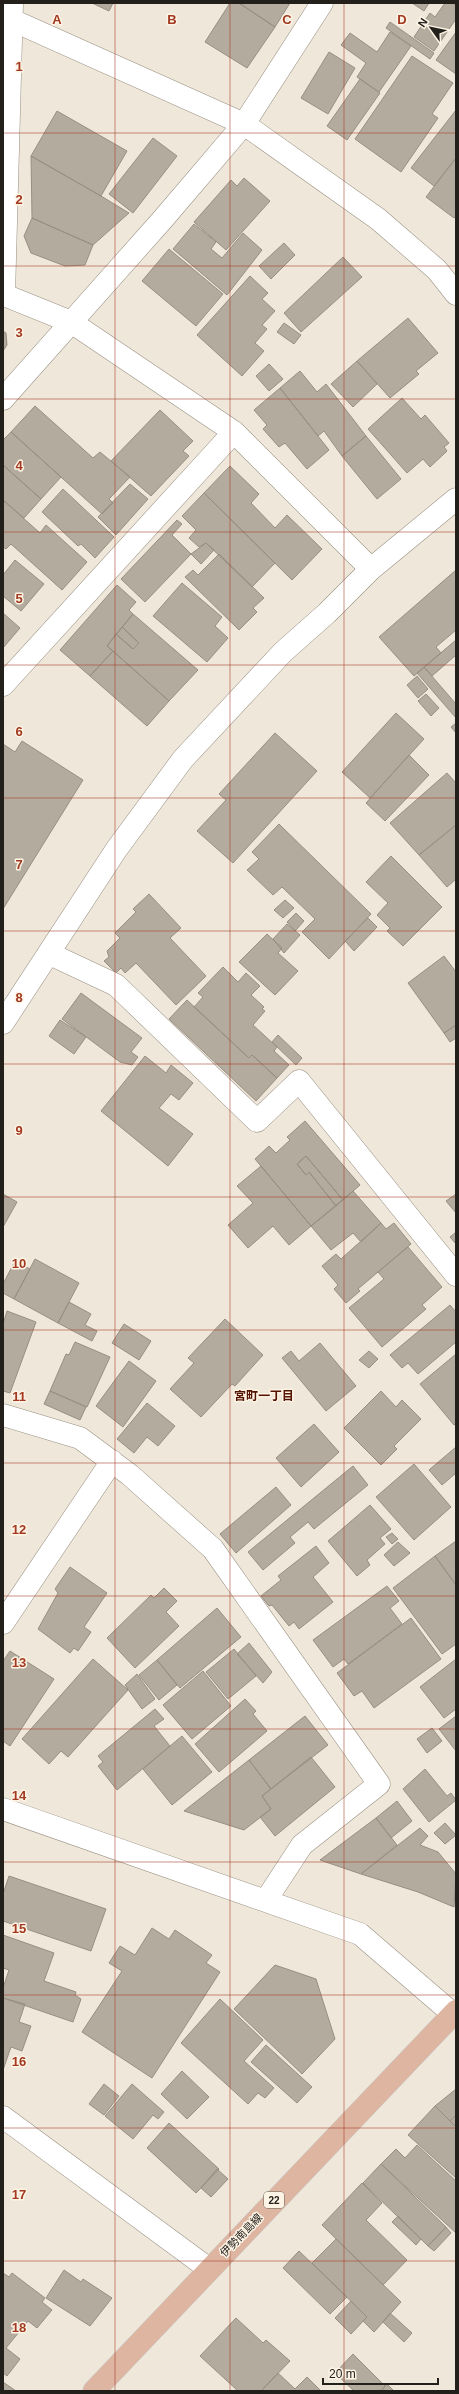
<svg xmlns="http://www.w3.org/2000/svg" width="459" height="2394" viewBox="0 0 459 2394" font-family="Helvetica,'Noto Sans JP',sans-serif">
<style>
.building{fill:#b3ab9d;stroke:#978f82}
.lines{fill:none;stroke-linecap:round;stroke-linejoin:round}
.pedestrian-casing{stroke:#989083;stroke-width:23}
.minor-casing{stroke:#989083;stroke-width:23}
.tertiary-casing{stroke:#989083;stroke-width:23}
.primary-casing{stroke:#cac9c8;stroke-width:23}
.pedestrian{stroke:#fff;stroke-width:22}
.minor{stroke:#fff;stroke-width:22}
.tertiary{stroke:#fff;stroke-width:22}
.primary{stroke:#ddb5a1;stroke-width:22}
.grid{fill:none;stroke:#a23920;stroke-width:1;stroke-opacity:0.55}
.labels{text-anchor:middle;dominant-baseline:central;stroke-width:3;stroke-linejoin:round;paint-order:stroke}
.shield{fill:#fdf4e6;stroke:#646058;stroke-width:1}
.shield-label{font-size:10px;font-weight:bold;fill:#23201b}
.street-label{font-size:11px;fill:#23201b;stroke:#fdf4e6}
.neighbourhood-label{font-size:12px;font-weight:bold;fill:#551303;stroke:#fdf4e6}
.grid-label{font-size:13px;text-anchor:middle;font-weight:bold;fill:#a23920;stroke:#fdf4e6;stroke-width:3;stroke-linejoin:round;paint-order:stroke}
</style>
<rect width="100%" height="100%" fill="#efe7d9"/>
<path class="building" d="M92,3H113L109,11Z
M230,3H239L275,27L247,68L205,42Z
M239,3H290L275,27Z
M412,3H429L424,11Z
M445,3L456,4V19L434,51L414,37L430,13L435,17Z
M390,22L434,53L430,59L386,28Z
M390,32L411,46L379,92L357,77L366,63L341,45L350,33L377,52Z
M456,32V74L436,60Z
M329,52L355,68L328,114L301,98Z
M412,56L453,83L432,114L438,118L401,172L355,139Z
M360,79L380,93L347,140L327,126Z
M456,110V158L434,186L411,168Z
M57,111L127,151L101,196L31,156Z
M153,138L177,156L133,213L109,194Z
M31,156L101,196L129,213L93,245L32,218Z
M456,158V216L454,218L426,197Z
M244,178L270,201L226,250L194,222L231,180L237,186Z
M32,218L93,245L85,265L65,266L31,253L24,236Z
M194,224L216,242L211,249L222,258L243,233L262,250L227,295L173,249Z
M284,243L295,255L271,279L259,266Z
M169,249L223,294L196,326L142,281Z
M343,257L362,277L301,332L284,313Z
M250,276L268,293L262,299L275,311L262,325L267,329L255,343L264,351L242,376L197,335Z
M408,318L438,353L416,371L419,374L390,398L357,361Z
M284,323L301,335L294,344L277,332Z
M3,331L6,333L7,345L3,351Z
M357,361L377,384L353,407L331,384Z
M269,364L283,379L269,391L256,376Z
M300,371L317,392L326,384L366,436L342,456L324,431L318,436L280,388Z
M280,388L329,450L307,469L285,443L279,447L263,429L267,425L254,410Z
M402,398L421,419L425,415L449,443L444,447L447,451L430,467L423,459L407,473L368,429Z
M35,406L93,458L100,452L130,477L109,499L113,503L102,514L11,432Z
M160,410L193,441L183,451L189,456L151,496L111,461Z
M11,432L61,477L41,499L3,465V440Z
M366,436L401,479L377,499L342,456Z
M3,465L41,499L24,518L3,500Z
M230,466L259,494L251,503L275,528L287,515L322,549L292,580L204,493Z
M130,484L148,499L116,535L98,517Z
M63,489L114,537L95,558L81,544L78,546L42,512Z
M204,493L275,563L252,587L206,543L199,547L189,538L196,530L182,516Z
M3,500L40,533L46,525L87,562L62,590L11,544L6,549L3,547Z
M177,520L182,524L172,535L191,554L145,602L121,579Z
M206,543L214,550L201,564L191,554Z
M219,554L264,598L253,608L257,612L239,630L185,577L193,570L198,575Z
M15,560L44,584L21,611L3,596V575Z
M456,570V630L436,647L441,653L414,676L379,637Z
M182,583L222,617L215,626L228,638L207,662L153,616Z
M117,585L136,602L129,610L133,614L107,646L113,651L90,676L60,650Z
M3,613L20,628L3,648Z
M133,614L198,670L169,701L107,646L116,634L133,649L139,643L122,627Z
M122,627L139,643L133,649L116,634Z
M456,640V655L432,676L424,667Z
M113,651L169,701L147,726L90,676Z
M424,667L456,704V718L417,673Z
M417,676L428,689L418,698L407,685Z
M426,694L439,708L431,716L418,701Z
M396,713L424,739L370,798L342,772Z
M456,723V733L451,727Z
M275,733L317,771L233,863L197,831L226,800L219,794Z
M22,741L83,780L3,909V744L15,752Z
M409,755L429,775L385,821L366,803Z
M447,773L456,783V825L419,855L390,823Z
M279,824L371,914L329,959L302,932L315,919L282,887L273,895L247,870L259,859L252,852Z
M456,825V879L447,887L419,855Z
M391,856L442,907L403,946L387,931L390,928L377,915L388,903L366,882Z
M149,894L181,928L170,938L206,976L176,1005L136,963L125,973L121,968L116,973L104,961L109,957L107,951L120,938L115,933L136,912L133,909Z
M285,900L294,908L283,918L274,910Z
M296,913L304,921L295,931L287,922Z
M368,918L377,927L354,951L345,941Z
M287,924L300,935L284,953L273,939Z
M267,934L282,948L278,953L298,971L275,995L239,962Z
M444,956L456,972V1025L444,1033L408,983Z
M223,967L238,982L246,973L260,986L251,995L264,1007L262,1009L265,1011L253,1025L277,1047L274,1051L289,1065L277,1078L252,1055L249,1058L194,1007L203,997L198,993Z
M81,993L142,1038L131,1052L138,1057L132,1065L120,1062L62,1019Z
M187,1000L249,1058L252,1055L277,1078L256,1101L169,1019Z
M60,1020L86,1037L74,1054L49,1036Z
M456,1025V1038L450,1042L444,1033Z
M278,1035L302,1058L296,1065L272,1042Z
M145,1056L166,1073L171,1065L193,1083L179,1100L171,1094L159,1108L193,1134L168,1166L101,1111Z
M305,1121L360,1185L343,1200L306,1156L297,1164L306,1175L309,1172L336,1206L311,1226L255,1159L269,1146L276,1153L290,1140L287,1137Z
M306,1156L343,1200L336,1206L309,1172L306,1175L297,1164Z
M261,1166L311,1226L289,1245L273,1226L248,1248L228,1225L253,1203L237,1186Z
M353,1191L381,1223L361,1242L353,1233L331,1250L311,1226Z
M3,1194L17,1202L3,1227Z
M456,1194V1213L446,1201Z
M381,1223L386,1229L394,1223L411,1244L358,1289L360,1291L346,1303L334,1289L338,1285L322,1266L336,1254L341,1259Z
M456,1232V1244L450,1237Z
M408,1247L442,1287L422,1305L426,1309L382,1347L349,1308L384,1279L378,1272Z
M35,1259L79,1283L58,1323L14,1299Z
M15,1261L30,1269L14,1299L3,1293V1284Z
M69,1302L91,1314L85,1325L97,1331L92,1341L58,1323Z
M450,1305L456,1312V1342L418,1374L408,1363L402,1368L390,1355Z
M7,1311L36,1322L10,1393L3,1391V1324Z
M225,1319L263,1355L235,1386L232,1384L201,1417L170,1389L194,1363L188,1358Z
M124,1324L151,1341L139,1360L112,1343Z
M75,1342L110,1357L87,1407L50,1391L66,1354L69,1355Z
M320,1343L356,1386L326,1411L282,1358L291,1351L299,1361Z
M369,1351L378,1359L369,1368L359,1360Z
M456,1354V1424L454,1425L420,1384Z
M129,1361L156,1381L123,1427L96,1406Z
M50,1391L86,1407L80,1420L44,1404Z
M381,1391L396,1407L402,1400L421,1419L394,1446L397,1449L381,1465L344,1428Z
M147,1403L175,1426L158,1446L147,1437L134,1453L117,1439Z
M314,1424L339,1452L301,1487L276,1458Z
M456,1447V1473L442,1485L429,1470Z
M414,1464L451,1507L414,1540L376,1497Z
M353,1466L368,1485L314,1529L308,1522L290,1537L295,1543L263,1570L248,1552Z
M276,1487L291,1505L236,1553L220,1534Z
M370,1505L391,1529L380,1538L385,1544L367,1560L370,1565L357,1576L328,1541Z
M392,1533L398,1539L392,1544L386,1537Z
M456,1541V1585L435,1556Z
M398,1542L410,1553L394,1566L384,1555Z
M316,1546L329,1563L313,1577L333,1602L299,1629L294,1622L289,1626L272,1605L269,1606L261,1596L281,1580L278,1576Z
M435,1556L456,1585V1644L442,1654L393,1588Z
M70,1567L107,1593L84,1627L91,1632L78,1651L74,1648L70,1653L38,1629L58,1593L55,1589Z
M387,1586L399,1601L390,1608L402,1624L348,1664L344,1659L333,1667L313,1640Z
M164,1588L177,1601L166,1612L179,1626L135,1668L107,1638L151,1595L154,1598Z
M217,1608L241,1637L180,1688L157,1660Z
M411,1618L441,1659L374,1708L362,1691L354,1696L337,1673Z
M249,1643L272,1672L263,1683L237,1654Z
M234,1649L256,1676L228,1699L206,1672Z
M10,1651L54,1679L10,1746L3,1741V1661Z
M93,1659L128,1690L68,1757L61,1751L49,1764L22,1739Z
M456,1659V1709L444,1718L420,1687Z
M157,1660L177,1685L159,1700L139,1675Z
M203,1671L231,1706L192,1739L163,1705Z
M137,1674L155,1699L142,1709L125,1685Z
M245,1699L256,1711L253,1714L267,1731L219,1772L195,1744Z
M155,1709L164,1719L154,1726L170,1746L117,1790L98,1766L103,1762L98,1756Z
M305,1716L328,1745L271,1789L249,1760Z
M456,1716V1751L439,1729Z
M432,1728L442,1741L427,1753L417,1739Z
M182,1736L212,1772L172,1805L143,1769Z
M311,1757L335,1787L275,1836L260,1817L271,1809L262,1796Z
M249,1760L271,1789L262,1796L271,1809L244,1830L184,1811Z
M425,1769L447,1796L451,1793L456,1800L429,1822L403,1789Z
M397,1801L412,1821L391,1838L376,1818Z
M376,1818L397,1845L361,1874L320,1860Z
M445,1823L456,1835L445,1844L434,1833Z
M420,1828L428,1836L420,1845L438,1852L456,1874L454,1907L418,1892L361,1874Z
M9,1876L106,1909L91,1951L3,1921V1894Z
M152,1928L169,1939L175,1930L212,1955L206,1963L220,1972L152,2078L82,2032L122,1971L109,1963L120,1946L135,1955Z
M3,1935L54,1953L44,1981L76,1992L75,1995L81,1999L73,2022L3,1998V1988L9,1970L3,1968Z
M275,1965L316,1979L335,2039L302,2074L234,2009Z
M3,1998L25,2004L19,2022L31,2026L22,2051L11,2047L3,2070Z
M220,1999L263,2040L244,2061L274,2088L265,2098L258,2093L248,2104L181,2043Z
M266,2045L312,2087L297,2103L251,2062Z
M182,2071L209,2097L187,2119L161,2094Z
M104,2084L119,2096L104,2115L89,2104Z
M132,2084L164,2112L158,2119L153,2115L133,2139L105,2116Z
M456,2089V2115L450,2121L435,2106Z
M435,2106L456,2127V2178L408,2135Z
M456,2115V2127L450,2121Z
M169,2123L219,2169L196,2193L147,2148Z
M417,2145L456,2181V2233L381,2164L396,2149L405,2158Z
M381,2164L446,2227L428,2246L363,2183Z
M217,2169L228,2179L211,2197L201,2188Z
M362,2183L382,2203L366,2220L407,2260L383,2285L322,2225Z
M398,2216L421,2239L416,2245L392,2222Z
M446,2227L451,2233L434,2251L428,2246Z
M336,2239L401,2302L374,2332L363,2321L367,2317L312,2263Z
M299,2251L347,2297L330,2314L283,2268Z
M64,2270L81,2282L83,2279L112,2298L90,2326L46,2298Z
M3,2273L9,2277L12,2273L45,2298L42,2302L52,2310L37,2328L28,2321L6,2348L20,2359L7,2376L3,2373Z
M351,2301L367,2317L351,2334L335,2318Z
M390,2313L412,2333L404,2342L383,2322Z
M236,2318L263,2343L266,2340L290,2361L261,2391H238L200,2356Z
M353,2354L385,2386L381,2391H354L335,2373Z
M278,2373L295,2389L307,2377L321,2391H261Z
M3,2382L16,2391H3Z
M387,2384L394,2391H381Z"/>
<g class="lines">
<defs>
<path id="pedestrian" d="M12,3L4,295L71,322
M3,399L163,219L244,124"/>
<path id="minor" d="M244,124L322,3
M3,294L4,295
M234,432L371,569
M3,685L234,432L71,322
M50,954L116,985L257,1121L299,1081L456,1275
M3,1415L80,1438L130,1475L213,1549L379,1784L302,1845L266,1900
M3,1623L112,1461
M3,2117L209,2269"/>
<path id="tertiary" d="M3,16L244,124L378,219L437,270L456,294
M3,1023L116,850L183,759L283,652L327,613L371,569L456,499
M3,1809L360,1934L453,2014"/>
<path id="primary" d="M94,2391L456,2011"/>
</defs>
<use href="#pedestrian" class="pedestrian-casing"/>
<use href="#minor" class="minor-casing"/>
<use href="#tertiary" class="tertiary-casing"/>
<use href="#primary" class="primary-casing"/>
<use href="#pedestrian" class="pedestrian"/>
<use href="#minor" class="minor"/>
<use href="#tertiary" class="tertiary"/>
<use href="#primary" class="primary"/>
</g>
<path class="grid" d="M115,3V2391M230,3V2391M344,3V2391M3,133H456M3,266H456M3,399H456M3,532H456M3,665H456M3,798H456M3,931H456M3,1064H456M3,1197H456M3,1330H456M3,1463H456M3,1596H456M3,1729H456M3,1862H456M3,1995H456M3,2128H456M3,2261H456"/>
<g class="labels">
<rect class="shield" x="264" y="2192" width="20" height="16" rx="3"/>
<g class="shield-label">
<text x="274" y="2200">22</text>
</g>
<g class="street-label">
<text transform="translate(241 2235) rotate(-46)">伊勢南島線</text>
</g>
<g class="neighbourhood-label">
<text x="264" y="1396">宮町一丁目</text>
</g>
</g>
<g class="grid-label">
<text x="57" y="24">A</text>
<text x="172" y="24">B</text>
<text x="287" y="24">C</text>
<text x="402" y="24">D</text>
<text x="19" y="71">1</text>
<text x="19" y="204">2</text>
<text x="19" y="337">3</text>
<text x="19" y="470">4</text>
<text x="19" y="603">5</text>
<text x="19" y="736">6</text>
<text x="19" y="869">7</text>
<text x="19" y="1002">8</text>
<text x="19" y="1135">9</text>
<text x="19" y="1268">10</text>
<text x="19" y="1401">11</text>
<text x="19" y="1534">12</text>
<text x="19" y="1667">13</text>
<text x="19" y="1800">14</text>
<text x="19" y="1933">15</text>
<text x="19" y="2066">16</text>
<text x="19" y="2199">17</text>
<text x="19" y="2332">18</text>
</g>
<rect width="459" height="2394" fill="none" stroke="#23201b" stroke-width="8"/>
<g transform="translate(431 28) rotate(303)" stroke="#fdf4e6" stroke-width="3" paint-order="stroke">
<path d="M0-3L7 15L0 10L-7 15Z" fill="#23201b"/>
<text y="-6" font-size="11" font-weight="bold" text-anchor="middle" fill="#23201b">N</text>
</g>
<path d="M323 2378v6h115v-6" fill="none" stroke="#23201b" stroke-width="2"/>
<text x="329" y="2378" font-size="12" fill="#23201b" stroke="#fdf4e6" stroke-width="3" paint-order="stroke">20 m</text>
</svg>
